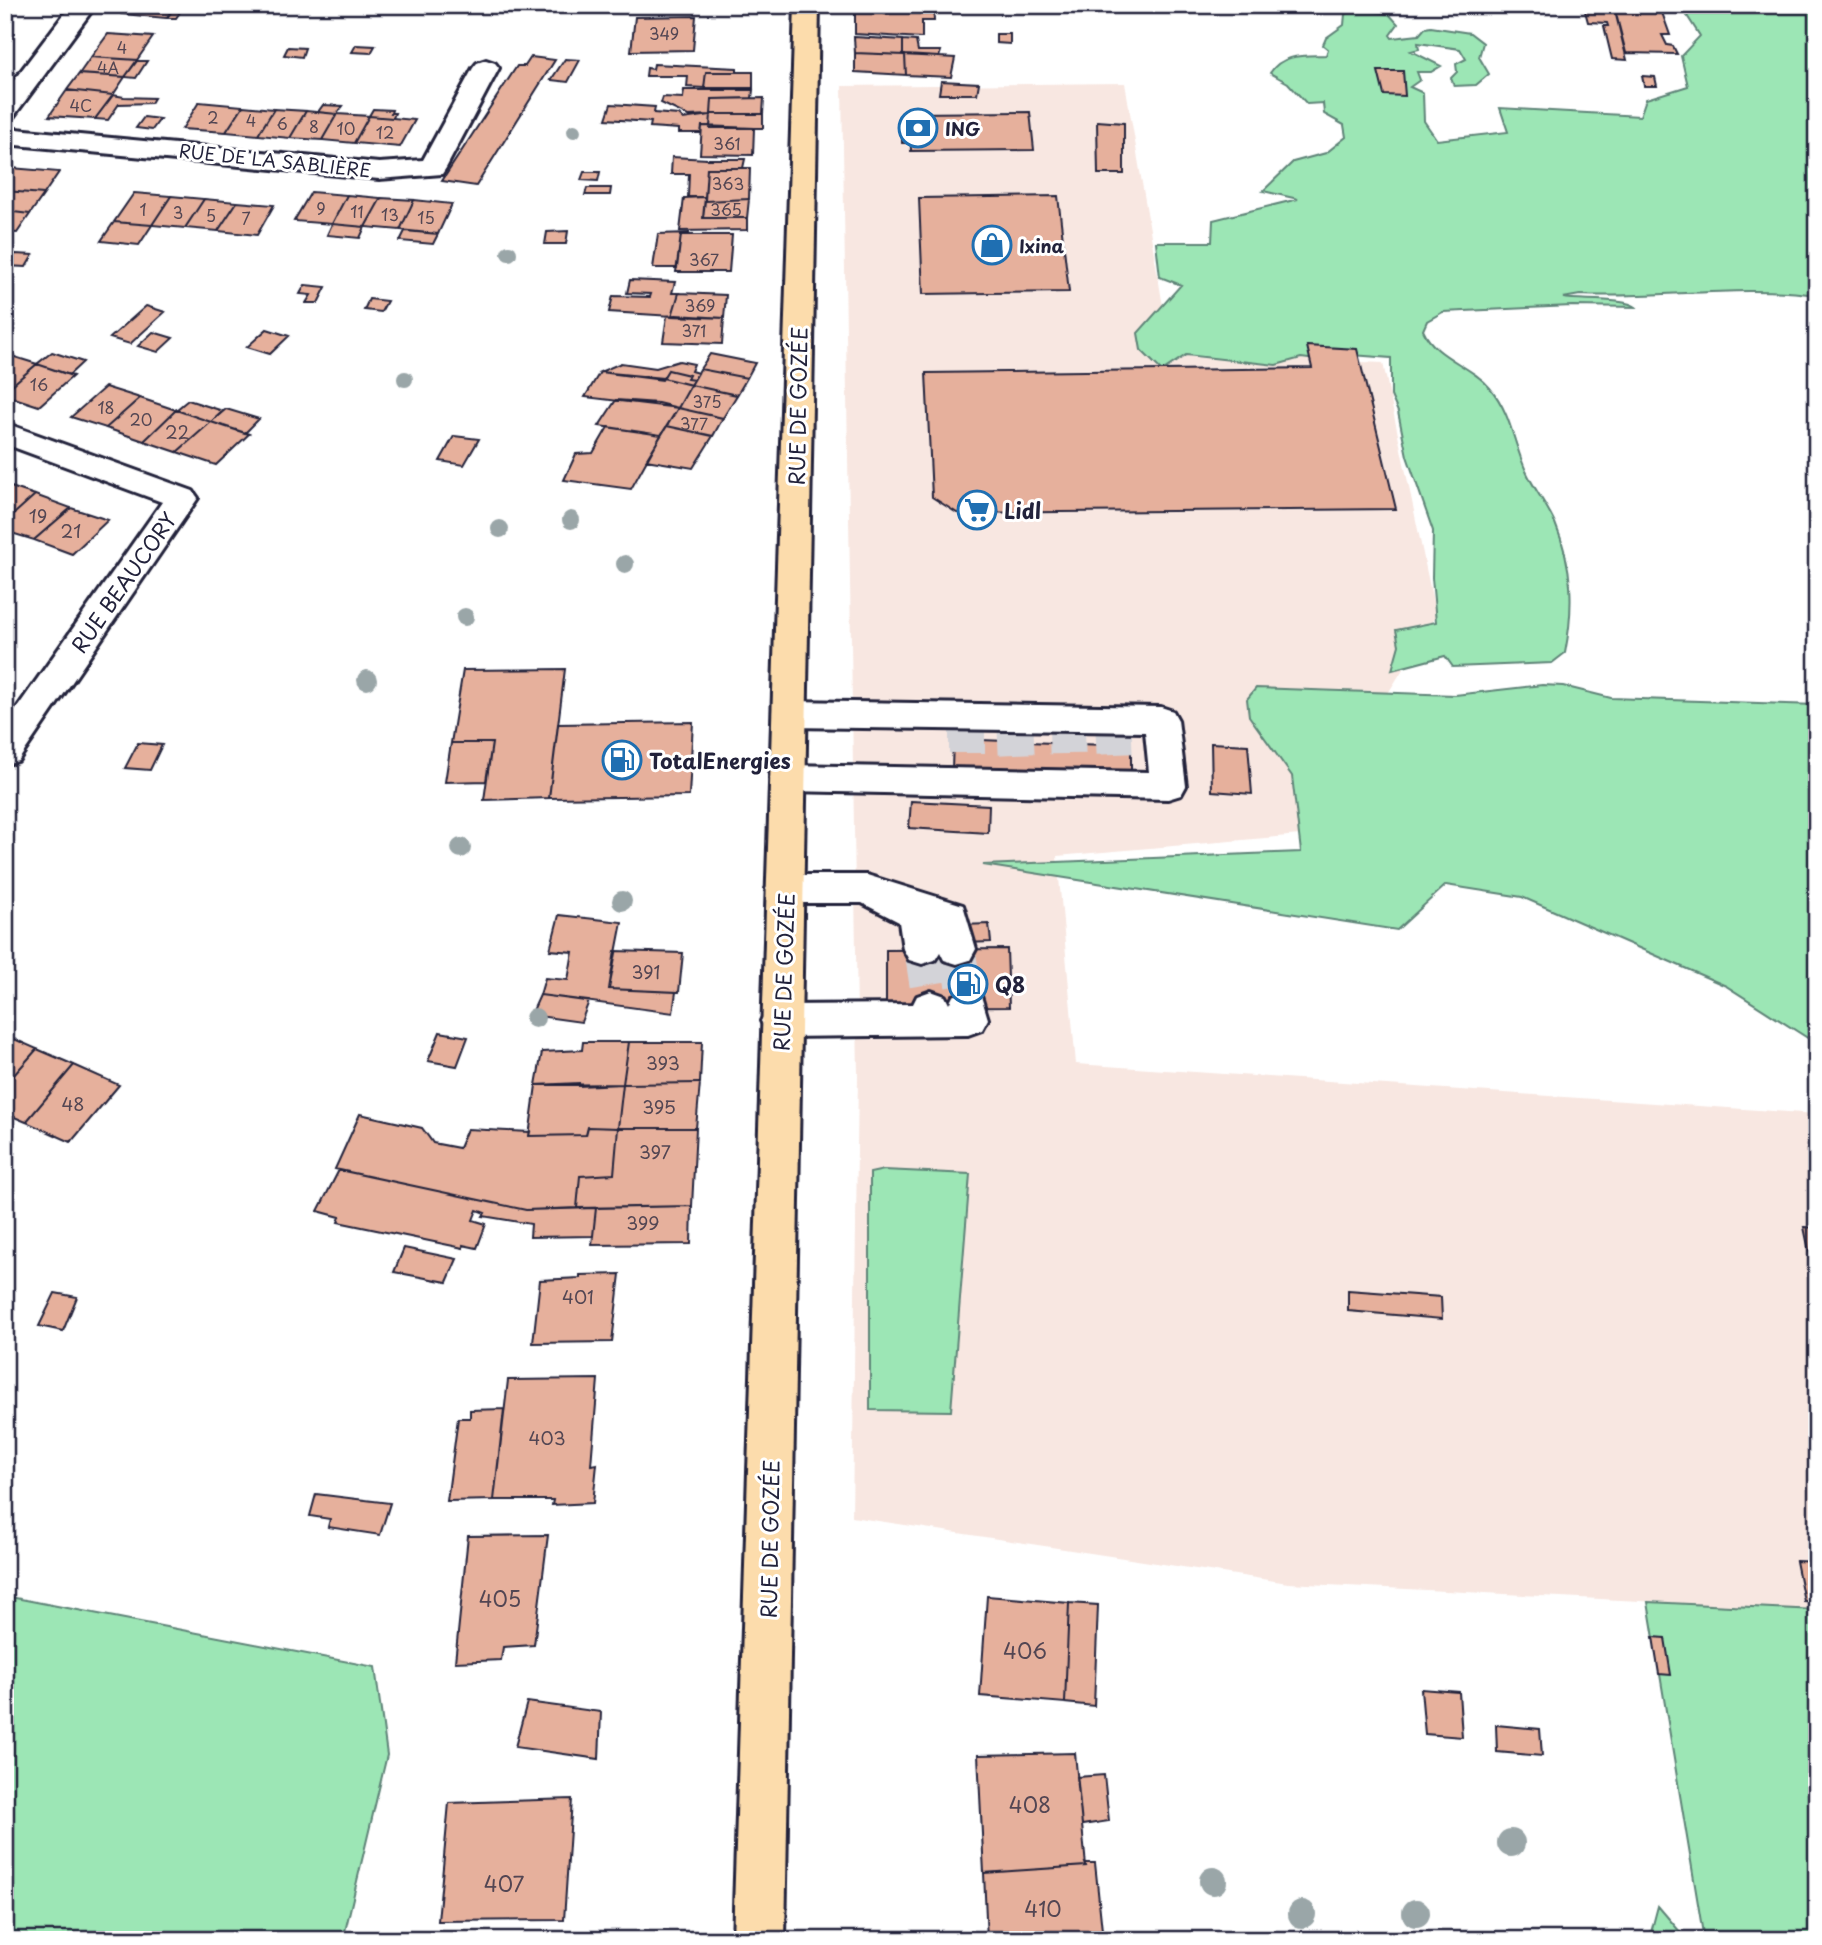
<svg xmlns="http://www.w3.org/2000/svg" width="1822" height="1945" viewBox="0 0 1822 1945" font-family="'Playpen Sans',sans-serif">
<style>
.built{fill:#f8e7e1}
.green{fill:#9ce6b5;stroke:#5f8478;stroke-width:2}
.building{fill:#e6b09c;stroke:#22223b;stroke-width:2}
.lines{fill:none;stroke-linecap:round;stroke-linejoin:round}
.minor-tunnel{stroke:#d3d3d8;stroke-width:36;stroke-dasharray:36 18;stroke-linecap:butt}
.minor-casing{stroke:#22223b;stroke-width:6}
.major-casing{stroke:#22223b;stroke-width:6}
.minor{fill:#fff;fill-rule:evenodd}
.major{fill:#fcdcac;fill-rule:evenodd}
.tree{fill:#9aa6a8}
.labels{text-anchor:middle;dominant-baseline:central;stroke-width:6;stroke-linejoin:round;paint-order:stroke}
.far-number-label{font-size:16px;fill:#534653}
.far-poi-label{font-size:18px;font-weight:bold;fill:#22223b;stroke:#fff;text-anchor:start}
.far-street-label{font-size:18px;fill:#22223b;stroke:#fff}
.number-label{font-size:18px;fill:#534653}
.street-label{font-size:21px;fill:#22223b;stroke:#fff}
.poi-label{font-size:21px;font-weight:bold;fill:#22223b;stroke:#fff;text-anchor:start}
.near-number-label{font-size:21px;fill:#534653}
</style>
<rect width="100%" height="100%" fill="#fff"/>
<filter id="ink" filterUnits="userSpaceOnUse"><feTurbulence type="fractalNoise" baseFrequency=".0143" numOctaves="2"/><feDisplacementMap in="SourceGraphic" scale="14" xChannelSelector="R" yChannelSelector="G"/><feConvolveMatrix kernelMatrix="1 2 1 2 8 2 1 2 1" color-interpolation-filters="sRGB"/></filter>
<g filter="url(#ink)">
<path class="built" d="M1125,83L1171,353L1383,363L1436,616L1300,835L1057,856L1076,1064L1817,1114V1610L1288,1583L852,1517L858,1076L842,86Z"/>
<path class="green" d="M1361,9L1389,14L1398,24L1390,35L1392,38L1419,35L1425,28L1431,27L1470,33L1483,43L1479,57L1489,74L1476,85L1454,86L1451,78L1457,72L1456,64L1466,59L1460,49L1418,43L1419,49L1411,51L1441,66L1431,72H1417L1420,80L1410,87L1423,93L1424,121L1437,140L1508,132L1500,108L1640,116L1646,99L1688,86L1681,56L1700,36L1684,11L1817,9V295C1738,284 1659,299 1580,295L1563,298C1580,301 1626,298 1636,307L1572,306L1443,312L1427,321L1423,330C1435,358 1471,365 1490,388C1511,413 1513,442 1526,471C1534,489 1547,505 1555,523C1573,566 1574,608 1565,653L1552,663L1453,667L1445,656L1392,670L1399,645L1396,630L1436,622L1432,578L1433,531L1407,456L1398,412L1391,396V358L1326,353L1324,361L1301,358L1276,365L1186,355L1162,371L1141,350L1138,333L1181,285L1160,277L1156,242H1212L1213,220L1298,199L1263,191L1293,162L1326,153L1346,137L1344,125L1324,114L1323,103L1307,104L1288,83L1270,73C1282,53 1306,56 1326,55L1328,49L1323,45L1326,38L1344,25L1345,14Z
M1542,685L1563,686L1611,698L1817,705V1044L1726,986L1522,897L1446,885L1397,930L983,865L1301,852L1292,776L1249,716L1247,699L1256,688L1455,695Z
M884,1170L970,1174L951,1411L870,1410V1173Z
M5,1596L375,1667L387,1755L343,1940H5Z
M1648,1602L1817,1610V1940H1704Z
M1658,1906L1687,1940H1649Z"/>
<path class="building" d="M129,5H176L166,18L122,14Z
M176,5H185L176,18H167Z
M855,5H909V13H855Z
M909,5H933L934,21H922V38L855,34V13H909Z
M1585,5H1613L1615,11H1587Z
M1740,5H1817V11L1742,10Z
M1614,6L1660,7L1670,35H1662L1667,45L1673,46L1677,54L1626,53Z
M1585,11H1615L1627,60L1612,59L1604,26H1608L1607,23L1588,22Z
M696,16L693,50L631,51L635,17Z
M108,34L153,37L137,60L91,57Z
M996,34H1010V44L996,43Z
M854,37L903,40V55L855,53Z
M903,40L916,41L918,51H941L939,57L903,55Z
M356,45L375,46L371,53L352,52Z
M288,47L305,48L302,57L284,55Z
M855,53L905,55L906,75L855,72Z
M905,55L955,58L951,77L906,75Z
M91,57L137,60L125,77L79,74Z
M531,57L555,60L476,186L442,181L517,66H525Z
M565,59L580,60L568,82L551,80Z
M137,61H147L136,78L125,77Z
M654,64L737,68V72H706L704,88L687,87L688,76H646L647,68L653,69Z
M1378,71H1403L1405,96L1384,95Z
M706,72H753V88H704Z
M79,74L125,77L113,95L67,90Z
M1642,76L1655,77L1657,86H1644Z
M941,81L979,83L977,94H939Z
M67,90L113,95L95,119L49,116Z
M684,90H753L752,98L712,99L711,115L688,116L661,103L663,97L683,98Z
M113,95L124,97L154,98L151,103L119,104L108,120L95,119Z
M764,98L763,114H711L712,99Z
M199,102L243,106L226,132L182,129Z
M611,104L655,107L654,113L679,115L683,119L711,115L710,126H702L701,133H679V129L650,127L651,122L606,119Z
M323,105L343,106L337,114L318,112Z
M243,106L274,109L258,135L226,132Z
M274,109L306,111L290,138L258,135Z
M373,109L392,110L391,113H395L393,118L369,116Z
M306,111L337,114L322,140L290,138Z
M1030,112L1034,150L911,151L910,113Z
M337,114L369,116L354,143L322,140Z
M763,114V128H710L711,114Z
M369,116L393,118L415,120L400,147L354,143Z
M144,117L160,119L152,130L136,128Z
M902,120H910V143H902Z
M1097,121L1124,123V174H1098Z
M702,126L754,128L753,155L700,154Z
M672,157L708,159H745L743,168H707L705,197H688L689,174H671Z
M11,168L59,172L44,194L5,191V176Z
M707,168H750L749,199L705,201Z
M584,172H600L598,181L581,180Z
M587,188H611L610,195H585Z
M5,191L44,194L30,214L5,211Z
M311,192L347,195L332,224L294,221Z
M134,193L171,196L152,225L114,222Z
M347,195L381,198L365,227L332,224Z
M171,196L204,199L185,228L152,225Z
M1058,196L1069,292L923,294L919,198Z
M705,197L703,218H747V230L680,231L684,198Z
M381,198L414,200L400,230L365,227Z
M204,199L237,202L218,231L185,228Z
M749,199L747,218H703L705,201Z
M414,200L452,204L438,234L400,230Z
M237,202L274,205L257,235L218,231Z
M5,211L30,214L17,233L5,232Z
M114,222L152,225L139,245L101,241Z
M332,224L365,227L360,238L327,235Z
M405,231L438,234L433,244L400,241Z
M568,231L566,244H545L547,232Z
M690,233L681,235L677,268H653L658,234Z
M681,235H732L729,272H676Z
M15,254L33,255L26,267L7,266Z
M630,280L675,282L672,293H679L672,316L609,312L613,296L650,297L651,294L627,293Z
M305,285L326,287L318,303H306L311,295L300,294Z
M679,293L726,295L724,318L672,316Z
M369,299L387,301L381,312L364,310Z
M146,306L165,312L130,344L110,338Z
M676,315L724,318L722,344L663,342L667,316Z
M267,329L289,336L270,354L247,347Z
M153,332L173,338L158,352L138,346Z
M1307,346L1357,349L1396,509L957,513L932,497L926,373L1312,368Z
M52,352L83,362L69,375L37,364Z
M5,354L37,364L5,391Z
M710,354L755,363L747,378L700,369Z
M679,361L694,364L691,371L698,373L694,380L687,379L689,375L668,370L662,380L600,372L621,363L656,368Z
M37,364L73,376L39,406L5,395V391Z
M700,369L747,378L737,395L691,385Z
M668,370L689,375L687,379L694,380L691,385L663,378Z
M600,372L663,378L691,385L678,408L585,397Z
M691,385L737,395L723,418L678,408Z
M105,387L140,398L106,428L71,417Z
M140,398L176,410L144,441L106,428Z
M188,400L223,411L211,422L176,410Z
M616,400L658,403L678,408L661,435L599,426Z
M678,408L723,418L713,436L667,426Z
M226,409L259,419L245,433L211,422Z
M176,410L211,422L177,452L144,441Z
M211,422L249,434L216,465L177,452Z
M667,426L713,436L693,468L646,460Z
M608,427L661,435L631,489L564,480L576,454L593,453Z
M454,436L479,439L464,465L440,461Z
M5,485L35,495L5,522Z
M35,495L71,508L34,540L5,531V522Z
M71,508L108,520L72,554L34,540Z
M565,669L549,798L484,800L492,743H451L463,670Z
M693,722L689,796L549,798L558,724Z
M953,739L1131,746V776L952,770Z
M138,743L162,745L150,770L125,768Z
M451,743H492L486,781L445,782Z
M1211,743L1248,745L1252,794L1212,791Z
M911,801L989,805L988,833L909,828Z
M559,915L622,922L609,989L676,992L673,1013L540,995L545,978L568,980L573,952L550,950Z
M989,924L991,942L964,943L962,925Z
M1007,949L1009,1007L886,1008V950Z
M615,951L683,953L679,992L609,989Z
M540,995L589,1001L581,1022L531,1015Z
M440,1032L468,1037L457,1066L428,1061Z
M5,1035L37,1049L5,1085Z
M583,1042H629L623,1084L536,1085L542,1052L582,1050Z
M629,1042H702L700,1083L623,1084Z
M37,1049L74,1065L26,1122L5,1113V1085Z
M74,1065L119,1085L71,1142L26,1122Z
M579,1083V1086L623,1084L618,1128L588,1127L586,1135L529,1136L536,1085Z
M700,1083L696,1128H618L623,1084Z
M360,1114L422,1128L433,1143L459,1148L467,1129L530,1132L529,1136L586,1135L588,1127L618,1128L614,1174L580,1176L577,1208L526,1210L335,1169Z
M618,1128H696L692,1206L577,1208L580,1176L614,1174Z
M339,1170L526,1210L596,1208L593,1236L530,1237L531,1224L483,1216L485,1213L477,1210L473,1220L486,1224L477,1248L463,1245V1248L338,1222L340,1217L318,1211Z
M692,1206L691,1244L592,1245L596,1208Z
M1804,1227L1817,1228V1288Z
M404,1248L457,1259L447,1282L394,1272Z
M620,1274L612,1342L533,1343L540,1280L580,1278V1275Z
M1348,1290L1441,1297L1442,1319L1348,1311Z
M55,1293L77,1297L63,1331L39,1326Z
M598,1379L591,1465L597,1464L593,1503L552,1505L553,1500H494L508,1380Z
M504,1409L494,1500L447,1501L458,1418H470V1410Z
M316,1494L390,1503L380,1535L328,1527L330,1519L310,1516Z
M548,1535L534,1645L503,1647L501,1660L455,1662L468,1536Z
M1796,1561L1817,1562V1602L1804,1601Z
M987,1596L1069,1603L1065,1703L980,1696Z
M1069,1603L1098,1605L1094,1706L1065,1703Z
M1653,1637L1665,1638L1671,1675L1659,1674Z
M1421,1689L1459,1692L1462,1737L1425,1734Z
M527,1702L601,1712L599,1759L515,1747Z
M1496,1725L1540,1729L1542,1756L1497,1752Z
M1075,1753L1086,1866L984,1873L978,1755Z
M1104,1775L1109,1821L1082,1825L1077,1777Z
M572,1799L564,1920L438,1921L449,1803Z
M1085,1863H1095L1103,1940H987L984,1873L1086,1866Z"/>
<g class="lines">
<path class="minor-tunnel" d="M967,717V782
M1015,718L1018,785
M1067,718L1068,786
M1113,718L1116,786
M922,949L931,1007
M957,949L967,1007"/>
<defs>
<path id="minor" d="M71,5H96L14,116L5,118V92Z
M486,60L495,63L499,68L446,168L442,174L379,179L5,144V128L379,163L423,160L473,68L477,63Z
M5,423L193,491L198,498L18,761L5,765V725L162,502L5,444Z
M790,701L1161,707L1173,711L1178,720L1186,786L1181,795L1168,799L788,791L775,787L770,778L775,769L788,765L1149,772L1145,732L790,727L778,723L773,714L778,705Z
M785,875H867L963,905L976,949L970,960L957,964L944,960L940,952L935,960L922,964L909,960L903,949L899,922L862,903H785L772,899L766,889L772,879Z
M931,991L945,996L949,1004L953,996L967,991L981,996L988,1019L982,1030L968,1035L781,1037L767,1032L761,1021L767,1010L781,1005L913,1004L917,996Z"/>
<path id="major" d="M795,5H819L785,1940H733Z"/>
</defs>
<use href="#minor" class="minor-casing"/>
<use href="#major" class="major-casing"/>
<use href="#minor" class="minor"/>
<use href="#major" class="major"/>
</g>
<g class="tree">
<circle cx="574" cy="131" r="7"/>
<circle cx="509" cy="253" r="8"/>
<circle cx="405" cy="379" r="8"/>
<circle cx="571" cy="520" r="9"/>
<circle cx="500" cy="529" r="9"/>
<circle cx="625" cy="564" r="9"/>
<circle cx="465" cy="617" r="9"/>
<circle cx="367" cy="680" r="10"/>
<circle cx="461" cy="848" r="10"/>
<circle cx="622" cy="901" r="10"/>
<circle cx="535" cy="1018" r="10"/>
<circle cx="1511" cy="1843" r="14"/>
<circle cx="1213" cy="1881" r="14"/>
<circle cx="1416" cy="1913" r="14"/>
<circle cx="1302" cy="1914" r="14"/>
</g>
</g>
<defs>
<symbol id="bank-ring" viewBox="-11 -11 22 22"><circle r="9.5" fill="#fff" stroke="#1f6fb2" stroke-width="1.5"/><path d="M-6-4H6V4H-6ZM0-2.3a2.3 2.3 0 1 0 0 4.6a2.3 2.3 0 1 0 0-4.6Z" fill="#1f6fb2"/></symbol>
<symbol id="shop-ring" viewBox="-11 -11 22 22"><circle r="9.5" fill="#fff" stroke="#1f6fb2" stroke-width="1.5"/><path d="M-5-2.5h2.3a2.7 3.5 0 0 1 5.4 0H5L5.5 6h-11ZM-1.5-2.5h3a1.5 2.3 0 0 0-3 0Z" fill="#1f6fb2"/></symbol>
<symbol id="supermarket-ring" viewBox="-11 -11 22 22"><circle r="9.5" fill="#fff" stroke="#1f6fb2" stroke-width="1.5"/><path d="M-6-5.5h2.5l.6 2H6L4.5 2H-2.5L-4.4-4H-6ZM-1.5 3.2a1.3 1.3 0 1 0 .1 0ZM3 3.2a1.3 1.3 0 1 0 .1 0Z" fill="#1f6fb2"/></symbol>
<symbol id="fuel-ring" viewBox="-11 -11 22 22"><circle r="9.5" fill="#fff" stroke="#1f6fb2" stroke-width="1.5"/><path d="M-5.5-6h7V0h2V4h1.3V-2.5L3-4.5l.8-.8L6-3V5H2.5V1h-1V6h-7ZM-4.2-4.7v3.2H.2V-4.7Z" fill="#1f6fb2"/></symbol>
</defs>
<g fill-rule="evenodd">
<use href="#bank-ring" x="896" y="106" width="44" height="44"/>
<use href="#shop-ring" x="970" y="223" width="44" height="44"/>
<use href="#supermarket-ring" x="955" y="488" width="44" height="44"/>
<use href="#fuel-ring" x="600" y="738" width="44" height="44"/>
<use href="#fuel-ring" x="946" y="962" width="44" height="44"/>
</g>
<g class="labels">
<g class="far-number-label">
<text x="664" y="33">349</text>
<text x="122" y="47">4</text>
<text x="108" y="67">4A</text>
<text x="81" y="105">4C</text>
<text x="213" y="117">2</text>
<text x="251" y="120">4</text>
<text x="282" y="123">6</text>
<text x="314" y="126">8</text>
<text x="346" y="128">10</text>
<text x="385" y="132">12</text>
<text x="727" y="143">361</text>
<text x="728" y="183">363</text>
<text x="321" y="208">9</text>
<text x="143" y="209">1</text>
<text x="726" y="209">365</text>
<text x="357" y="211">11</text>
<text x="178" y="212">3</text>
<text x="390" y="214">13</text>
<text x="211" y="215">5</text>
<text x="426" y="217">15</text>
<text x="246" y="218">7</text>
<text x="704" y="259">367</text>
<text x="700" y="305">369</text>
<text x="694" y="330">371</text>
<text x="39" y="384">16</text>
<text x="707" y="401">375</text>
<text x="106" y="407">18</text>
<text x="141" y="419">20</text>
<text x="694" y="423">377</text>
</g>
<g class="far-poi-label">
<text x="945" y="128">ING</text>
<text x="1019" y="245">Ixina</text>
</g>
<g class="far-street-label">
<text transform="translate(275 160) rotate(6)">RUE DE LA SABLIÈRE</text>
</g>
<g class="number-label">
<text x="177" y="431">22</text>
<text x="38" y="515">19</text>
<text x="71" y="530">21</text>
<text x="646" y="971">391</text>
<text x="663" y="1062">393</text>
<text x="73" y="1103">48</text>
<text x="659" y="1106">395</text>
<text x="655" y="1151">397</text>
<text x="643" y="1222">399</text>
<text x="578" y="1296">401</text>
<text x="547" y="1437">403</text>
</g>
<g class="street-label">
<text transform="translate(797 406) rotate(-89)">RUE DE GOZÉE</text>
<text transform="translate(123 582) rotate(-55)">RUE BEAUCORY</text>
<text transform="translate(783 972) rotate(-88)">RUE DE GOZÉE</text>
<text transform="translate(769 1539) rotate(-89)">RUE DE GOZÉE</text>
</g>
<g class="poi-label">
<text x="1004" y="510">Lidl</text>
<text x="649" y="760">TotalEnergies</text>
<text x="995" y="984">Q8</text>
</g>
<g class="near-number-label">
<text x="500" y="1598">405</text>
<text x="1025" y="1650">406</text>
<text x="1030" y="1804">408</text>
<text x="504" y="1883">407</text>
<text x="1043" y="1908">410</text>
</g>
</g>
<rect width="1822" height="1945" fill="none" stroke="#fff" stroke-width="28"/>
<rect x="14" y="14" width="1794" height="1917" fill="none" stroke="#22223b" stroke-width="2.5" filter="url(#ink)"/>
</svg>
